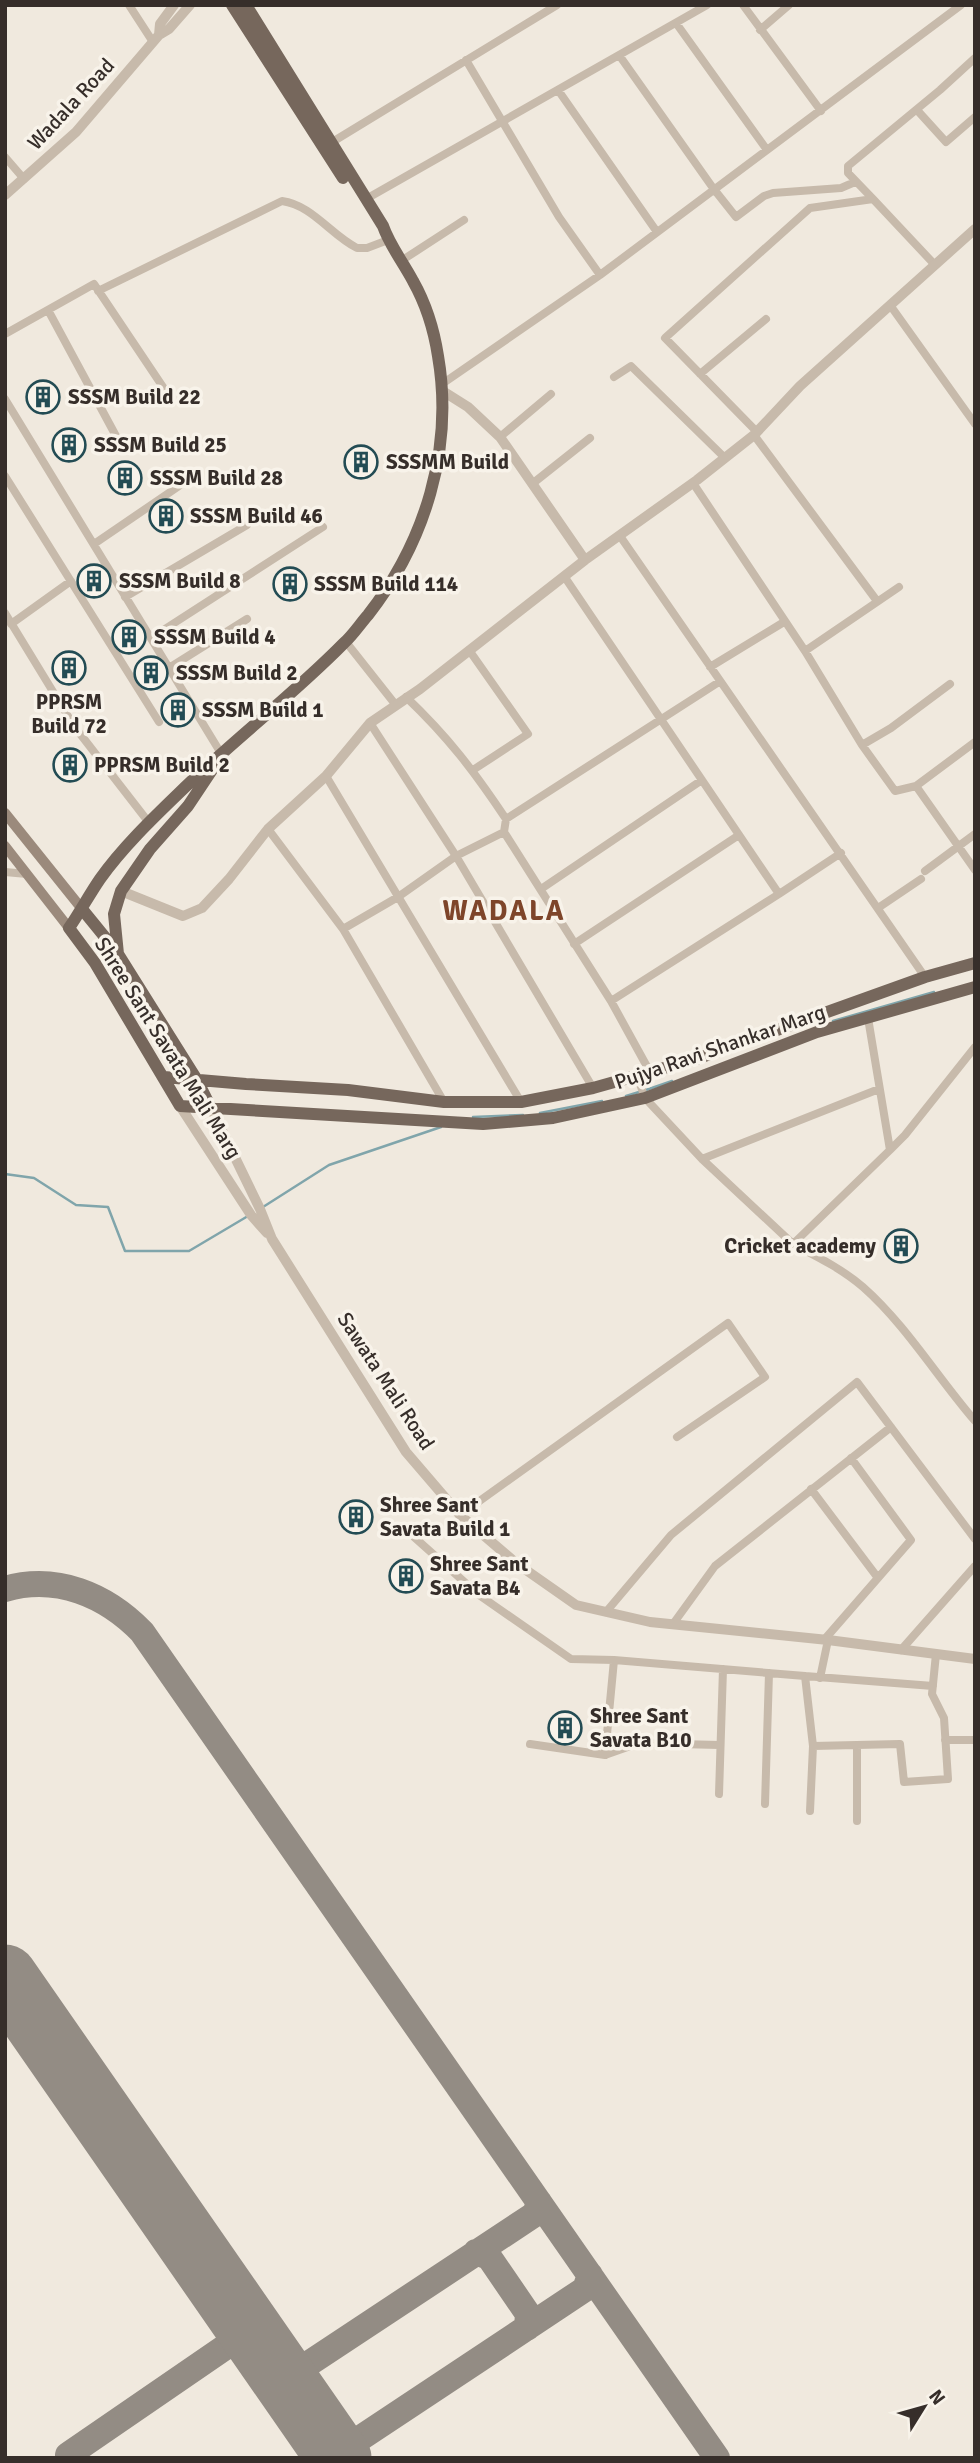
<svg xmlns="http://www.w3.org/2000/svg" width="980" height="2463" viewBox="0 0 980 2463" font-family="Signika,sans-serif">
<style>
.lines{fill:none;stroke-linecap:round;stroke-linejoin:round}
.stream{stroke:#80a5ab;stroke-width:2.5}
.taxiway{stroke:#938c84;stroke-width:26}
.runway{stroke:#938c84;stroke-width:65}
.minor{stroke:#c7baab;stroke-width:8}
.tertiary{stroke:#c7baab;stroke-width:10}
.secondary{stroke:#9b8a7c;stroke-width:10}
.primary{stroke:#76675c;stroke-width:12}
.labels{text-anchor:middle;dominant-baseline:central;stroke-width:7;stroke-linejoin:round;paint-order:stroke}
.street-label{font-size:21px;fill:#362e2a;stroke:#f8f3ea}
.poi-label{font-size:21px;font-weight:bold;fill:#362e2a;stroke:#f8f3ea;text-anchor:start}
.district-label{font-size:28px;font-weight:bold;letter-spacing:2px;fill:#7e452a;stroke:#f8f3ea}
</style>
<rect width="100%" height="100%" fill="#f0e9de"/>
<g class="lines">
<path class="stream" d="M833,1021L934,992
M646,1090L672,1081
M626,1096L639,1092
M540,1113L602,1101
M473,1117L523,1115
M5,1174L34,1178L76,1205L108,1207L125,1251H189L248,1216
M263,1207L329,1165L441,1127"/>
<path class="taxiway" d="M5,1589C57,1574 106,1595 142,1632L717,2458
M476,2252L489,2257L528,2314L527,2328
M278,2370L296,2372L535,2214L539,2202
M68,2455L250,2330
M344,2458L350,2445L585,2289L590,2275"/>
<path class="runway" d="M5,1977L339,2458"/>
<path class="minor" d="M129,5L153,42
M743,5L821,111
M676,23L767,150
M760,30L789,5
M619,55L713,188L736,217L764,196L773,193L841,188L855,182
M466,60L559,217L600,275
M558,90L657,232
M917,110L946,142L975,117
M329,144L557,5
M5,157L24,179
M366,199L707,5
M873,199L935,265
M401,261L464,220
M98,291L282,201C312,205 331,235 357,248H367L388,240
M890,305L975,424
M48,310L123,449
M5,334L94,284L167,393
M700,374L766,319
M614,377L631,366L725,458
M442,384L600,275L961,5
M5,399L222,755
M757,432L665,338L810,208L873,199L848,173V166L940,90L975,58
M754,435L877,601
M500,437L551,394
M5,476L159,722
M693,483L805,651L899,587
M532,484L590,438
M620,536L925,977
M94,544L179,486
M564,576L779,894L841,853
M125,597L247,525
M5,613L74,726L150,824
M11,624L71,581
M151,638L323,527
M346,642L395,704
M469,650L528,734L473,770
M805,651L862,745L891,728L950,684
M710,667L784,622
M169,668L247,619
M406,697C448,737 474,771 506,819L719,682
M370,723L456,856L593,1088
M862,745L895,791L916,786L975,870
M326,776L521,1102
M916,786L975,742
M506,819L504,832L611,1001L650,1072
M268,829L343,929L444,1102
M925,871L975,834
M5,872L27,874
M541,889L702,780
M878,908L921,879
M343,929L398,897L456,856L504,832
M574,944L739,835
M611,1001L779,894
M637,1076L645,1098L702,1159L793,1244L890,1150L868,1018
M890,1150L905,1135L975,1047
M702,1159L879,1089
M793,1244C818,1257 842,1269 863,1287C906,1325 937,1377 975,1421
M811,1489L878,1578
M460,1515L728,1323L765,1377L677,1437
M414,1537L479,1595L571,1659L614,1660
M606,1612L671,1535L857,1382L975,1539
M673,1624L715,1566L891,1427
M824,1640L911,1540L851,1458
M901,1650L975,1566
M820,1678L828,1640
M933,1686L805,1676L813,1746L900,1744L904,1782L948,1779L944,1718L932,1694L936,1654
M945,1740H975
M530,1744L605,1755L639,1743L719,1745
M605,1755L614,1660L805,1676
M719,1794L723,1669
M765,1804L769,1673
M810,1811L813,1746
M857,1821V1747"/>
<path class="tertiary" d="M159,35L160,24L174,5
M5,195L76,132L159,35L169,29L190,5
M441,390L468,407L500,437L585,560
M121,891L183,916L202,908L229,879L268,829L326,776L370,723L420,689L585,560L697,480L754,435L800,386L975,229
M180,1106L251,1215L267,1233
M211,1108L260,1209L272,1239L406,1452L460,1515L516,1563L576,1605L650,1622L828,1640L975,1659"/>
<path class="secondary" d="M5,813L82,909
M5,846L69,928"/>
<path class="primary" d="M232,5L343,178
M246,5L383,226C390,246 403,262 413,281C426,304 434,330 438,356C454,449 425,542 368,615C360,624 353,635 344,643C292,696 232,741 179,793C152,819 122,848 100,879C89,895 80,912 69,928L95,963L180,1106L483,1124L553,1118L645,1098L817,1032L975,987
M82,909L117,952
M164,1077L246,1084L348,1090L444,1102H521L593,1088L696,1059L925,977L975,963
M211,1108L197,1080L118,954L114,914L121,891L150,849L188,806L212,770"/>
</g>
<defs>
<symbol id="building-ring" viewBox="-11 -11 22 22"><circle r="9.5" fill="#f8f3ea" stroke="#234c54" stroke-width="1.5"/><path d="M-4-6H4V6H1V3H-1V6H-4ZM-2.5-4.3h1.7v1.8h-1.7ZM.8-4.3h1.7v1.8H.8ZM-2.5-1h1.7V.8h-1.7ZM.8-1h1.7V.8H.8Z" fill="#234c54"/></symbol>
</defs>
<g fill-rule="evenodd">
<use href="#building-ring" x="24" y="378" width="38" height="38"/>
<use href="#building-ring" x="50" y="426" width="38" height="38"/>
<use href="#building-ring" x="342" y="443" width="38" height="38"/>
<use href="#building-ring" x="106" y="459" width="38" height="38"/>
<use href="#building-ring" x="147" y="497" width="38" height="38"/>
<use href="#building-ring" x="75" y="562" width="38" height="38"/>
<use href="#building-ring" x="271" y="565" width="38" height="38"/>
<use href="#building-ring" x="110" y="618" width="38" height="38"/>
<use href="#building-ring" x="50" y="649" width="38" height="38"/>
<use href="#building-ring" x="132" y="654" width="38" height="38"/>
<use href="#building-ring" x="159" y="691" width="38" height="38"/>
<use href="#building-ring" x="51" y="746" width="38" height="38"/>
<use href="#building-ring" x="882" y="1227" width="38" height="38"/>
<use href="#building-ring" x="337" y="1498" width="38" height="38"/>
<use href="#building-ring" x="387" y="1557" width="38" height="38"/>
<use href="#building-ring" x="546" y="1709" width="38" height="38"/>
</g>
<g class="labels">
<g class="street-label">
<text transform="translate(71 104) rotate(-47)">Wadala Road</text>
<text transform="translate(720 1047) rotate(-19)">Pujya Ravi Shankar Marg</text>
<text transform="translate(168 1048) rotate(58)">Shree Sant Savata Mali Marg</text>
<text transform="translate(386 1381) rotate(57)">Sawata Mali Road</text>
</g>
<g class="poi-label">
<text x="68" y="397">SSSM Build 22</text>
<text x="94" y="445">SSSM Build 25</text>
<text x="386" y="462">SSSMM Build</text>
<text x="150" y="478">SSSM Build 28</text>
<text x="190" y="516">SSSM Build 46</text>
<text x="119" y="581">SSSM Build 8</text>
<text x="314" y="584">SSSM Build 114</text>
<text x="154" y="637">SSSM Build 4</text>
<text x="176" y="673">SSSM Build 2</text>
<text x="69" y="702" text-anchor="middle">PPRSM<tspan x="69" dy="24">Build 72</tspan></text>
<text x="202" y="710">SSSM Build 1</text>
<text x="94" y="765">PPRSM Build 2</text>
<text x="876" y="1246" text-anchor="end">Cricket academy</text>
<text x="380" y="1505">Shree Sant<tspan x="380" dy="24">Savata Build 1</tspan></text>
<text x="430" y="1564">Shree Sant<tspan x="430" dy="24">Savata B4</tspan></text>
<text x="590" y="1716">Shree Sant<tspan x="590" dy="24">Savata B10</tspan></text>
</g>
<g class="district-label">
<text x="504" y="911">WADALA</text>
</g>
</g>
<rect width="980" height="2463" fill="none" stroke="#362e2a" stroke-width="14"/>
<g transform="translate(924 2407) rotate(53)" stroke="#f8f3ea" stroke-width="5" paint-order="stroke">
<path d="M0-5L12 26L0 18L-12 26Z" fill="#362e2a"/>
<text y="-10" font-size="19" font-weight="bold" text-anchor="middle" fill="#362e2a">N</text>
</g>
</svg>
